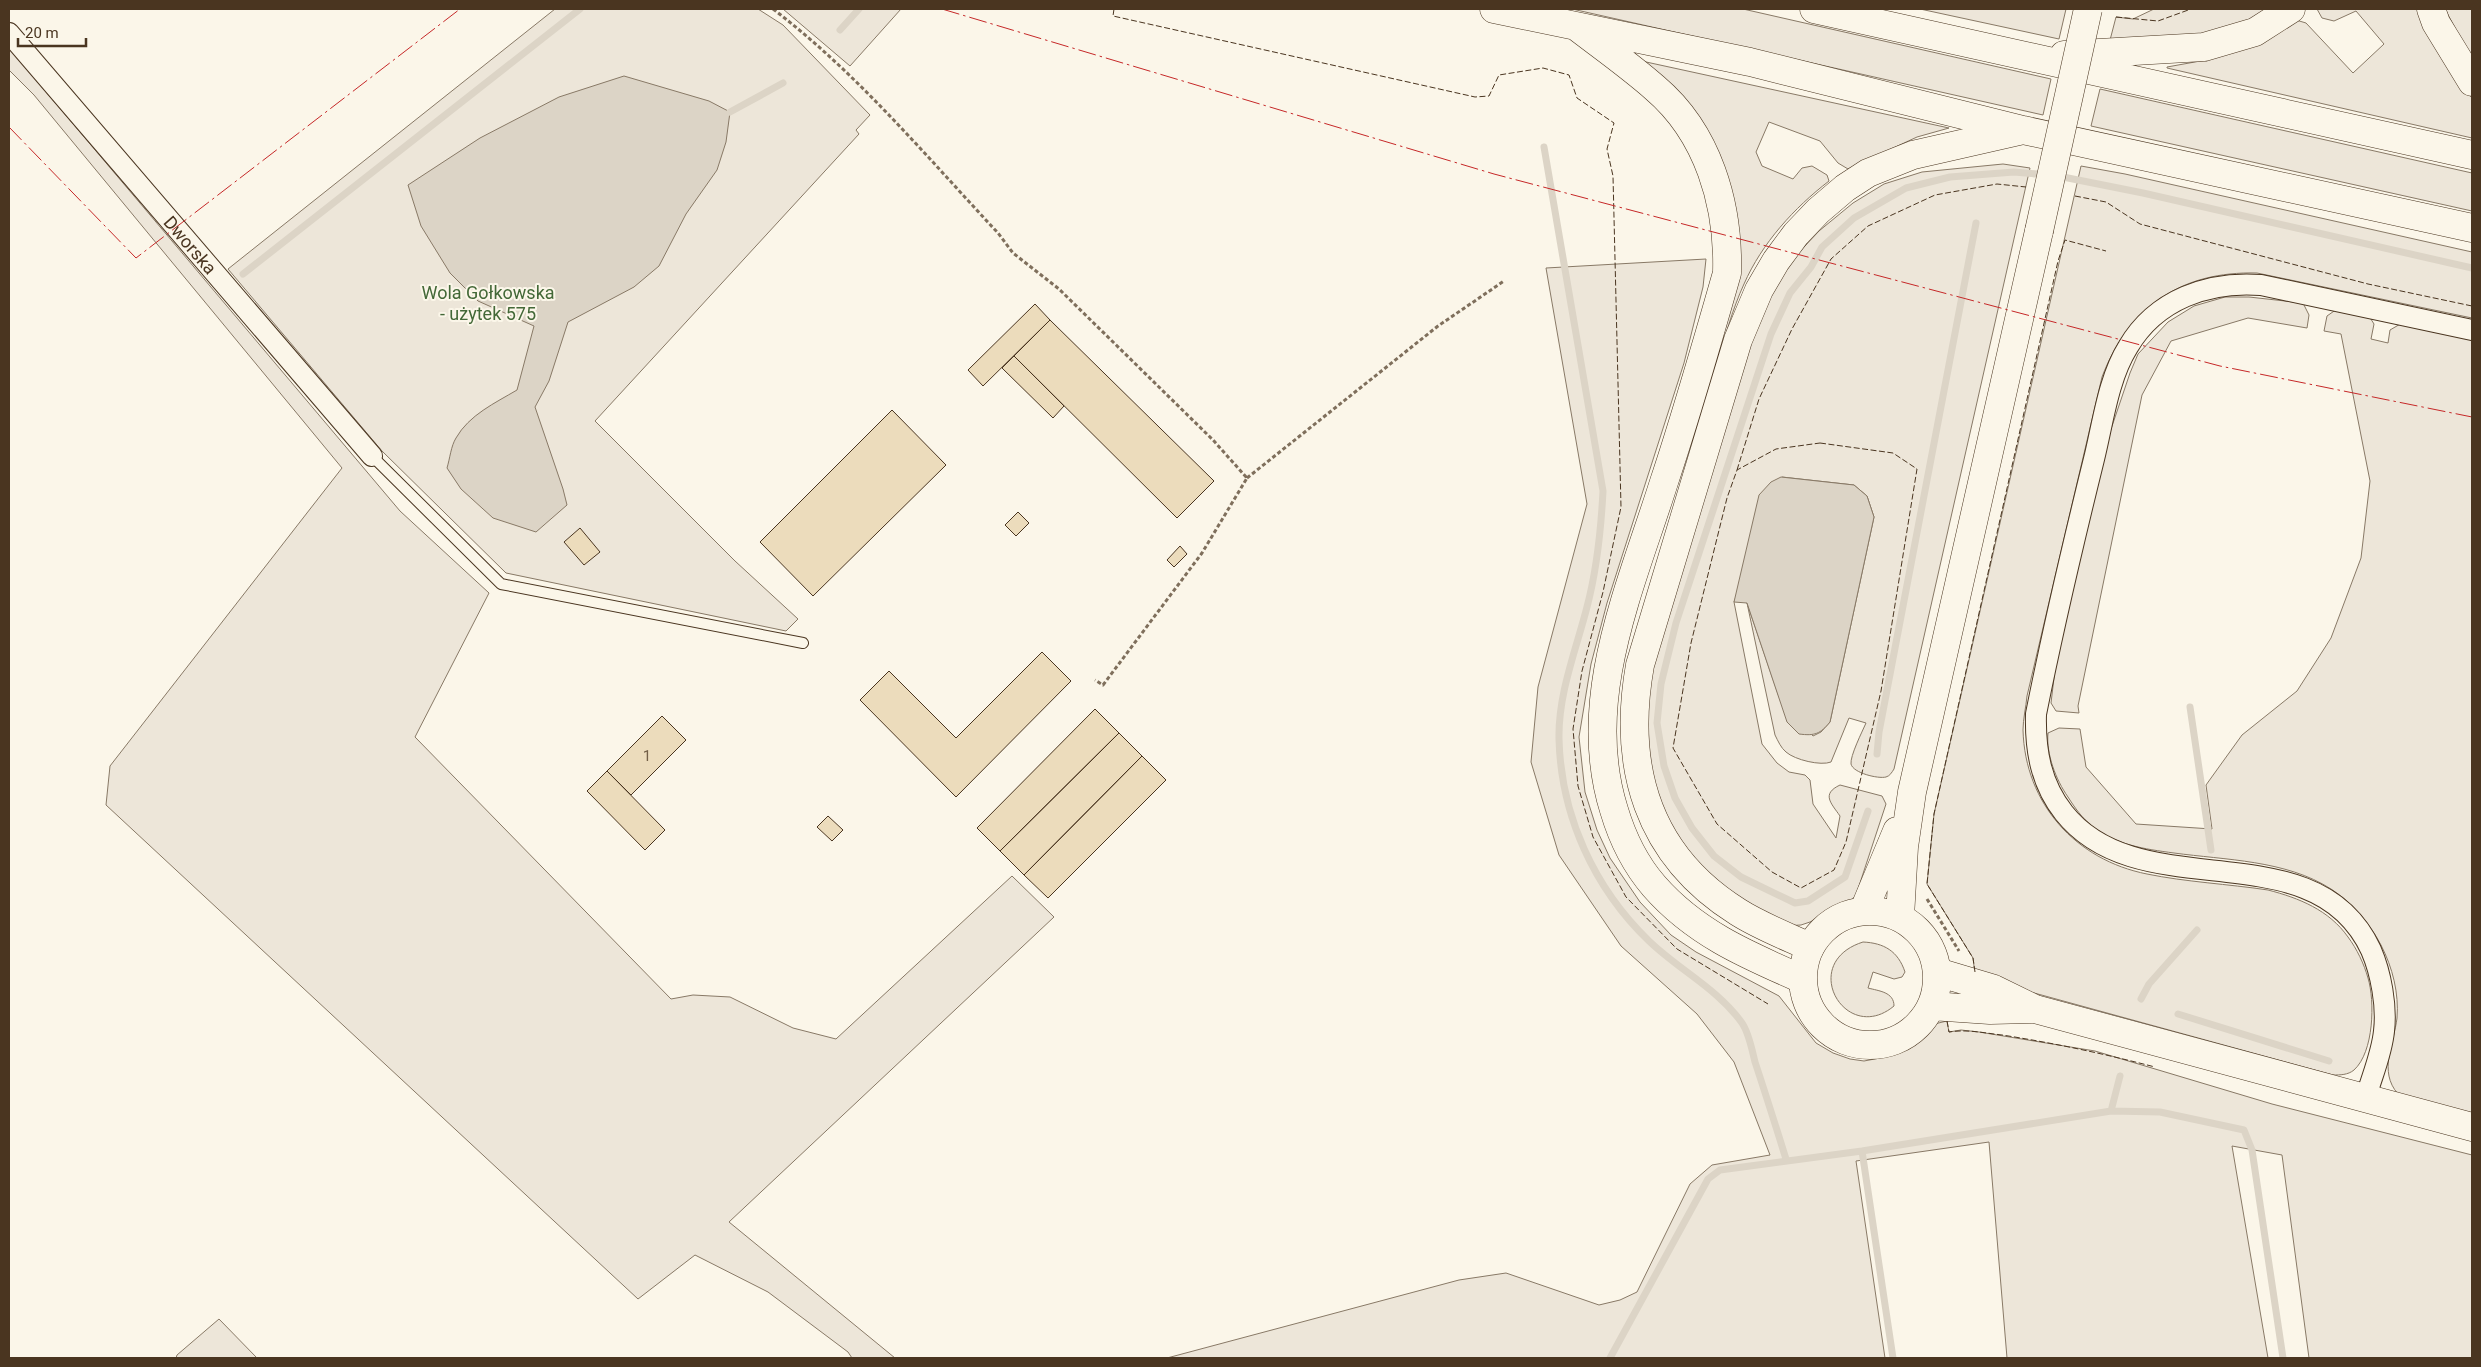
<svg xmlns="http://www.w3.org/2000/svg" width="2481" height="1367" viewBox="0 0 2481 1367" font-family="Roboto,sans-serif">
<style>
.green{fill:#ede6d9;stroke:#887966}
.water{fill:#dcd4c6;stroke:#887966}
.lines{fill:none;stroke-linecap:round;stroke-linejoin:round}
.stream{stroke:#dcd4c6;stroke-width:7}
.building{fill:#ecdcbc;stroke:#4a3520}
.lane-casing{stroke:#4a3520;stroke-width:12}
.street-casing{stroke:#4a3520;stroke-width:22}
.secondary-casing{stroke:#4a3520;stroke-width:29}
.highway-casing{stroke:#4a3520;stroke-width:29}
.path{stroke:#7f6f5c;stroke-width:3;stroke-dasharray:4 2.5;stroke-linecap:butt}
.lane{stroke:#fbf6e9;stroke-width:10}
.street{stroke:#fbf6e9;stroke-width:20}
.secondary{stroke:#fbf6e9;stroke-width:28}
.highway{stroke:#fbf6e9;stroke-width:28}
.secondary-bridge-casing{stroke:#4a3520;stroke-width:29;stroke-linecap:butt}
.secondary-bridge{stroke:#fbf6e9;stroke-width:28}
.fence{stroke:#4a3520;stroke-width:1;stroke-dasharray:6 2.5;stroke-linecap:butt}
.power{stroke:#c62828;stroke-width:1;stroke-dasharray:18 4 2.5 4;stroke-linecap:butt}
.labels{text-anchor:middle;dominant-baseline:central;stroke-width:4;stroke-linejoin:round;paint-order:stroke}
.number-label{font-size:15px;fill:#725f47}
.street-label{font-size:18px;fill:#4a3520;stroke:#fbf6e9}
.park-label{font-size:18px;fill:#436837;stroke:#fbf6e9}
</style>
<rect width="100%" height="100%" fill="#fbf6e9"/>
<path class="green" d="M555,9H758L783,25L870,115L856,130L859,134L595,421L735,561L798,619L786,631L506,573L382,451L228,269Z
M783,9H901L850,66Z
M1572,9H1743L2051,79L2043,115Z
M1920,9H2066L2059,39Z
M2154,9H2271L2250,20L2218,33L2109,44L2116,17L2133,19Z
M2317,9H2421L2463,87L2472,98V138L2167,68V67L2206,60L2296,20L2306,23L2353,73L2384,44L2356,11L2334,21L2322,18Z
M2445,9H2472V60Z
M9,48L400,511L489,593L415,737L671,999L693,995L730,997L793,1028L836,1039L1012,876L1054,917L729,1222L895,1358H852L848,1352L768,1292L695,1255L638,1299L106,805L110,766L342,468L34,95L9,70Z
M1637,60L1949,128L1917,137L1848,169L1838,163L1820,141L1769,122L1756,152L1762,166L1793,179L1802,168L1812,166L1827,175L1829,181C1794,208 1762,243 1744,284C1732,310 1725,338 1716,365L1712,362L1736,227Z
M2100,89L2472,173V211L2091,126Z
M2003,164L2030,168L1894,769C1892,772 1890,776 1886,777C1878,779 1853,773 1851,764C1850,756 1862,732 1866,723L1849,718L1831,762C1821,766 1795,760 1786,752C1781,748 1778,741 1775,735L1747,603L1779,697L1813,736L1821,732L1830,722L1874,517L1867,496L1854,485L1782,477L1734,602L1762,744L1777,763L1789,772L1805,775L1810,780L1813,804L1836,838L1840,816C1831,803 1821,794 1840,785L1882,796L1886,804L1856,895L1850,902L1810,922L1801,925L1784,926L1706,876L1661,813L1642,725L1650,670L1747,345L1769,295L1791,261L1819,231L1853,203L1884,184L1922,172Z
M2081,166L2125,174L2472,252V318L2257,273C2182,271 2129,306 2102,377L2027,696C2026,707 2023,719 2023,730C2025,804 2076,860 2147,874C2186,882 2228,884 2268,890C2299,898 2329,910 2348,937C2357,949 2364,964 2368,978C2375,1001 2374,1052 2354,1070C2348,1075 2340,1075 2333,1075L2005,985L1975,974L1973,958L1927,884L1934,814Z
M1706,259L1703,287L1684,363L1607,603L1591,664L1579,737L1585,792L1597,830L1610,858L1640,902L1671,935L1696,952L1779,996L1816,1043L1833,1053L1850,1059L1864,1061L1880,1058L1908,1045L1930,1025L1947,1021L1949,1032L1961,1030L1979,1032L2095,1051L2272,1104L2472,1155V1358H2309L2282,1155L2232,1146L2268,1358H2007L1989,1142L1856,1161L1885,1358H1167L1459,1280L1506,1273L1599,1305L1620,1300L1637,1292L1690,1184L1712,1165L1770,1155L1734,1062L1697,1014L1621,946L1559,855L1531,762L1538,687L1587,504L1546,268Z
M2225,297H2249L2303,303L2309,315L2307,328L2248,318L2171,341L2142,395L2078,706L2079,713L2056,711L2051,703L2056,661L2109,435L2130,373L2138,354L2168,322L2194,306Z
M2337,309L2369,316L2374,324L2371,339L2388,343L2390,330L2402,323L2472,338V1113L2398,1094C2378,1071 2394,1044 2397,1018C2401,969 2372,915 2331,889C2286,860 2225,860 2174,853C2144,849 2116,845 2092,826C2082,818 2075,808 2068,797C2056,780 2046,754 2048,733L2059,728L2080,729L2086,767L2136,824L2212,829L2206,785L2242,735L2297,691L2331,638L2361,558L2370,481L2341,334L2324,331L2327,316Z
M1863,942C1884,943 1898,951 1905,972L1902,977L1894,979L1873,972L1868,988C1879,991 1894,992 1894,1006C1846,1046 1797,963 1863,942Z
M219,1319L257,1358H176L177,1355Z"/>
<path class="water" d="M624,76L709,101L730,112L726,142L717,170L686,214L659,266L634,287L568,322L549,381L535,407L563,489L567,505L536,532L493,518L461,489L447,468C450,458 451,446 456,438C469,415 495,403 517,390L534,326L478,301L450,273L421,226L408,185L480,138L559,97Z
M1781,477L1854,485L1867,496L1874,517L1830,722C1820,734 1815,736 1799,734L1787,722L1747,603L1734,602L1759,495L1771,482Z"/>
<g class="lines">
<path class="stream" d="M840,30L859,9
M730,112L783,83
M1544,147L1603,491C1601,530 1597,569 1587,607C1576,650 1558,694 1559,739C1561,816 1594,888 1649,941C1679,970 1718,989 1742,1023C1749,1033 1752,1050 1755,1062C1766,1095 1776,1127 1786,1159
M2058,176L2143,193L2472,268
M243,274L580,9
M2190,707L2211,850
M1877,754L1879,732L1976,223
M1868,811L1845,877L1808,901L1795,903L1741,877L1714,856L1692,828L1675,798L1664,766L1657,723L1661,684L1676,623L1771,334L1790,293L1811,267L1822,247L1854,218L1906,188L1950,177L2014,172L2047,175
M2141,999L2149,984L2197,930
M2178,1014L2329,1061
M2111,1111L2120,1076
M1862,1151L1893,1358
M1610,1358L1708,1179L1720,1170L1862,1151L2111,1111L2160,1112L2244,1130L2252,1150L2283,1358"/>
</g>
<path class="building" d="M1035,304L1050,320L983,386L968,370Z
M1050,320L1214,481L1177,518L1014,356Z
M1014,356L1064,406L1053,418L1002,368Z
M892,410L946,465L813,596L760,542Z
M1018,512L1029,523L1016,536L1005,525Z
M580,528L600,552L584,565L564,542Z
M1180,546L1187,554L1174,567L1167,560Z
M1042,652L1071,681L956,797L860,700L889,671L956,738Z
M1095,709L1119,733L1000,851L977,828Z
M662,716L686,740L631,795L607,771Z
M1119,733L1142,756L1024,875L1000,851Z
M1142,756L1166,780L1048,898L1024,875Z
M607,771L665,830L645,850L587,791Z
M828,816L843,830L832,841L817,827Z"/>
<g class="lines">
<defs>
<path id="lane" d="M372,456L501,584L803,643"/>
<g id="street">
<path id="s1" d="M9,33L372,456"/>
<path d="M2366,1097C2372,1076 2382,1053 2384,1031C2387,1006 2381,973 2371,950C2314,827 2141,910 2064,813C2041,784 2035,751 2036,714C2053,629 2073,544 2094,459C2103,423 2108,379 2128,347C2156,299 2209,281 2261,285L2472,330"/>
</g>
<path id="secondary" d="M1864,910L1897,831
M1803 978a67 67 0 1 1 134 0a67 67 0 1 1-134 0Z
M1900,917L1904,847L1912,792L2039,231
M1937,972L1994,989L2035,1009L2472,1127
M1931,1006L1990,1010L2031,1009"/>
<path id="highway" d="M1494,9L1750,62L2023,130L2472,228
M1814,9L2472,155
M2431,9L2436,23L2472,82
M1577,27C1603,47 1630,66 1655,88C1708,133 1729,204 1727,273C1707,343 1687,413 1664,482C1631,587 1579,699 1614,810C1622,837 1635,864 1654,886C1695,933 1747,955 1802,979
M2064,55L2204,47L2255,32L2291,9
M1810,947C1786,936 1760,926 1738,912C1647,855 1622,766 1640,665L1738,340L1759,290L1776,261L1796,234L1818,211L1845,188L1868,173L1913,155L2023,130"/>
</defs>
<use href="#lane" class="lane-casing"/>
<use href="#street" class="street-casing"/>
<use href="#secondary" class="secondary-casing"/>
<use href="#highway" class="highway-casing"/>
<path class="path" d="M773,9C857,73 926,156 998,233L1013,253L1059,289L1213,440L1247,478L1202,553L1103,685L1095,680
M1247,478L1438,326L1504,281
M1927,899L1959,951"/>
<use href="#lane" class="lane"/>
<use href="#street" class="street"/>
<use href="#secondary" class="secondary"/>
<use href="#highway" class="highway"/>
<defs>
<path id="secondary-bridge" d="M2039,231L2088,9"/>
</defs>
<use href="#secondary-bridge" class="secondary-bridge-casing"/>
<use href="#secondary-bridge" class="secondary-bridge"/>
<path class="fence" d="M1114,9L1113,16L1475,97L1489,96L1499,75L1543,68L1569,75L1577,98L1614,123L1607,149L1613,176L1621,507L1603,592L1582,671L1573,729L1578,786L1593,837L1626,897L1677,949L1768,1004
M2116,17L2158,21L2191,9
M2075,196L2106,202L2140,224L2368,284L2472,306
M1820,443L1893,453L1917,469L1881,691L1846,842L1834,870L1801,888L1772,872L1717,824L1673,748L1691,643L1727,498L1737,470L1776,449Z
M1737,470L1759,399L1792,329L1831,259L1868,226L1935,195L1997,184L2026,187
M1975,972L1973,958L1927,884L1934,814L2058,261L2065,240L2106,251
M1947,1021L1949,1032C1967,1029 1984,1033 2002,1035C2054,1043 2105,1054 2155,1067"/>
<path class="power" d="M942,9L1494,174L2220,366L2472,417
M9,127L136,258L460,9"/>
</g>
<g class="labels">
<g class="number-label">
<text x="647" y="756">1</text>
</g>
<g class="street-label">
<text stroke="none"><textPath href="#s1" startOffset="279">Dworska</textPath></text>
</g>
<g class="park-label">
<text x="488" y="292">Wola Gołkowska<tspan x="488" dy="21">- użytek 575</tspan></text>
</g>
</g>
<rect width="2481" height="1367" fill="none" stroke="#4a3520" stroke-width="20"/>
<path d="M18 38v8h68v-8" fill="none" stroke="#4a3520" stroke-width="2.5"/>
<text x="25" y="38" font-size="15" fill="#4a3520" stroke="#fbf6e9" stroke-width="4" paint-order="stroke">20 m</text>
</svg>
